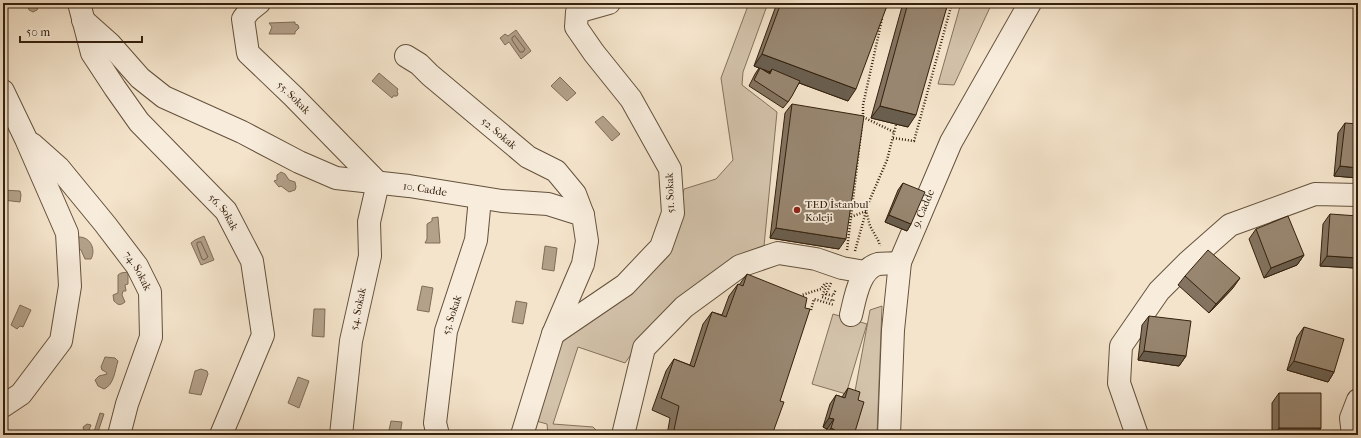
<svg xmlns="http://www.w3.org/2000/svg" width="1361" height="438" viewBox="0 0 1361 438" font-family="'IM FELL French Canon',serif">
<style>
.green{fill:#d3c3ab;stroke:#84725c}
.water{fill:#b3a18a;stroke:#806d58}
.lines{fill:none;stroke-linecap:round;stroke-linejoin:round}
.shore{stroke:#74604c;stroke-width:1}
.minor-casing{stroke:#64513c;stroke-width:24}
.path{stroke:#34200d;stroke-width:2.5;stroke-dasharray:1 2;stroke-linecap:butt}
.minor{stroke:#f8eddd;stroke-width:22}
.wall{fill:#837360;stroke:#34200d;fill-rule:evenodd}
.shaded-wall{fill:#6a5e4e;stroke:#34200d}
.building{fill:#988670;stroke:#34200d}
.poi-dot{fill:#8f2418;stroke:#f8eddd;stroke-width:1.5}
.labels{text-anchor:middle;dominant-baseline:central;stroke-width:3.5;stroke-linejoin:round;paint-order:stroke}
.street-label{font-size:11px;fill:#34200d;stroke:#f8eddd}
.poi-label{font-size:11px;fill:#34200d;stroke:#f8eddd;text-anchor:start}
</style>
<rect width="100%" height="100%" fill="#f4e4cb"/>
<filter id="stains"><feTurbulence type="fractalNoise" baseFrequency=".005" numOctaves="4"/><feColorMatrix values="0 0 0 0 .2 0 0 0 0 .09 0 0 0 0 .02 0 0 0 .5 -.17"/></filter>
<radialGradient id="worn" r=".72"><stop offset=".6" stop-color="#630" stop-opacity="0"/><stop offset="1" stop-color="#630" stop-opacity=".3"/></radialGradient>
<path class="green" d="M749,3H768L743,72L742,85L777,112L764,246L736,258L702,280L649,329L625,363L578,347L553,424L593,427L601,435H548L547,424L536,421L561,340L631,294L668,256L684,189L716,179L733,160L721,78Z
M961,3H992L954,85L938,84Z
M882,306L877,435H850L853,402L870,310Z
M833,314L867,324L846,394L812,384Z"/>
<path class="water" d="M27,3H38L39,6L37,10L33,12L29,10Z
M295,22V24L298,25L299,28L295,32V34H269L272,27L269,23Z
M516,30L531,51L521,59L509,42L505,45L500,38L505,34L508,36Z
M379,73L398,89L397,91L398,94L397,96H393L392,98L372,81Z
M560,77L576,93L567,101L551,86Z
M603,116L620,134L612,141L595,122Z
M281,172L285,174L289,180L295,182L296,187L295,190L289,192L281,186L279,187L274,181L277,180V175Z
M3,190L20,191L21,195L20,202L3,200Z
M438,217L440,243H425L427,239V224L432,221V218Z
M204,236L214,260L201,265L191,243L195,240Z
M79,237C91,237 96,250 91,259H85L81,250L76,247L77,239Z
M545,246L557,248L554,271L542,269Z
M128,272V284L125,285L126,291H123L122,295L125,302C120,306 118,305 114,301L113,295L118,293V275L121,273Z
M422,286L433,288L429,312L417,310Z
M516,301L527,303L523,324L512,322Z
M20,305L31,310L23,327L20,326L17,329L11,325Z
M314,309H325L324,337L312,336Z
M105,357L115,358L118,361C115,370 114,385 104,389L98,386L95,380L99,376L107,374L106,372L102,370L101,367Z
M201,369L207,371L208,374L201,395L189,393L195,371Z
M298,377L309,381L299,408L288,403Z
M100,413L104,414L97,435H93Z
M391,421L402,422L400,435H388Z
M87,424L91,425L87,435H79V434H82L84,431L83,427Z"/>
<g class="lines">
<path class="shore" d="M515,36L525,49L523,52H520L512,40V38Z
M201,242L208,257L204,260L202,259L197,245V243Z"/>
<defs>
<g id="minor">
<path id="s1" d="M79,3L92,53L115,88L139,122L226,211L252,261L263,335L221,435"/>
<path id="s2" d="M259,3L249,11L243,19L248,53L293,96L378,183L369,222L370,256L351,341L341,435"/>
<path id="s3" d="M83,20L110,44L140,78L164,97L242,132L299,162L336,178L409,186L502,201L548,204L583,215L587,241L583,264L553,334L522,435"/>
<path id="s4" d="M406,56L419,64L430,75L528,157L556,171L575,194L583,215"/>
<path d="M3,91L26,139L67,233L70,286L61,341L21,394L3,406"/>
<path id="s5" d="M32,144L59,168L105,224L137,266L150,292L151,337L127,404L119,435"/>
<path d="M851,315C855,299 859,269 878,264C885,263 893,264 900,262"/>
<path d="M553,334L625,285L661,247L673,213L670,169L631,99L594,53L576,27L577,12L609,3"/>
<path id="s6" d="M438,435L435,423L446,331L476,240L480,198"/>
<path d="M623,435L644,348L684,307L740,266L778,253L816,259L842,268L865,272"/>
<path id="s7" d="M889,435L893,330L900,262L951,142L1030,3"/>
<path d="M1137,435L1119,383L1121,346L1159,291L1188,262L1230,225L1315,194L1358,195"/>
<path d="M1353,435L1351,418L1358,400"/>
</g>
</defs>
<use href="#minor" class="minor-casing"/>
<path class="path" d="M863,117V105L882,19
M863,117L894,132
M893,138L914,141L952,3
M851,217L866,211L870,226L879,242L880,246
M847,250L862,124
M855,251L868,204L887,160L896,125
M827,283L822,297L833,301L834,298
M831,283L826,294L833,296L836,289
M801,297L802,295L821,289L825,283
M811,310L814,299L834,305"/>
<use href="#minor" class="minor"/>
</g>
<path class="wall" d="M777,3H888L848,101L799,83L788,102L783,108L749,86L755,74L759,68L754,66ZM762,69L770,72L769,73Z
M903,3H948L908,127L871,118Z
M792,104L839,249L770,238L785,113Z
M1345,123L1358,178L1334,176L1338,133Z
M903,183L911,224L907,231L885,222L898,190Z
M1330,214L1355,268L1320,266L1323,224Z
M1256,229L1304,255L1297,265L1264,278L1249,239Z
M747,274L780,401L772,435H667L670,418L652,410L666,371L674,359L690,365L703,324L712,312L722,315L729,296L738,284L739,285Z
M1185,276L1233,288L1209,313L1178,285Z
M1149,316L1186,356L1179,366L1138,360L1142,325Z
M1304,327L1334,372L1328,382L1287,370L1297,337Z
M848,388L858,400L854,435H825L827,429L823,427L830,404L836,395L842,397Z
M1279,393L1321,428L1316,435H1272V403Z"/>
<path class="shaded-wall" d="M762,54L856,89L848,101L770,72L772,69L770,72L754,66Z
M880,106L916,115L908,127L871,118Z
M1340,166L1358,168V178L1334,176Z
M889,215L911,224L907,231L885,222Z
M776,228L846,239L839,249L770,238Z
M1304,255L1297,265L1264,278L1271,268Z
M1327,256L1358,258V264L1355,268L1320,266Z
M1240,278L1233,288L1209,313L1216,304Z
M1144,351L1186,356L1179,366L1138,360Z
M1294,361L1334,372L1328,382L1287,370Z
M829,418L834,419L827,429L823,427Z
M831,428L835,430L831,435H826Z
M1279,428H1321L1316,435H1274Z
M674,430L686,435H670Z"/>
<path class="building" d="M781,3H888L856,89L762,54Z
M908,3H948L916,115L880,106Z
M760,68L770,74L772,69L800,81L792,96L788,102L754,80Z
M792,104L864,116L846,239L776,228Z
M1345,123L1358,124V168L1340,166Z
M903,183L925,192L911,224L889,215Z
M1330,214L1358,216V258L1327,256Z
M1288,216L1304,255L1271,268L1256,229Z
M1208,250L1240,278L1216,304L1185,276Z
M747,274L807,298L805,308L810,309L780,401L784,402L772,435H686L674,430L679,406L661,398L674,359L694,367L712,312L726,317L738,284L743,286Z
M1149,316L1191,321L1186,356L1144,351Z
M1304,327L1344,339L1334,372L1294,361Z
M848,388L860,392L858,400L864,402L854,435H833L835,430L831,428L834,419L829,418L836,395L845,398Z
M1279,393H1321V428H1279Z"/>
<circle class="poi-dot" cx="797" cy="210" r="4"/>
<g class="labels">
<g class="street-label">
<text stroke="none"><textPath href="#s2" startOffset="121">55. Sokak</textPath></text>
<text stroke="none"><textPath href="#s4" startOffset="121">52. Sokak</textPath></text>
<text stroke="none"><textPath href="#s3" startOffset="392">10. Cadde</textPath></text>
<text transform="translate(670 193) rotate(-92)">51. Sokak</text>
<text stroke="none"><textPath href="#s7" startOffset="232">9. Cadde</textPath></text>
<text stroke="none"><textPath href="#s1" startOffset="259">56. Sokak</textPath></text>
<text stroke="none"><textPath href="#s5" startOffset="166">74. Sokak</textPath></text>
<text transform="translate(358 309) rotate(-78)">54. Sokak</text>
<text stroke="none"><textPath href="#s6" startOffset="122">53. Sokak</textPath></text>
</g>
<g class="poi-label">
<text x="805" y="204">TED İstanbul<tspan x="805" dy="13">Koleji</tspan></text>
</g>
</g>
<rect width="1361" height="438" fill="none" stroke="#f4e4cb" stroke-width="16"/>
<rect x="4" y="4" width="1353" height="430" fill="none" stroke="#34200d" stroke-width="2"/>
<rect x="8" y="8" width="1345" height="422" fill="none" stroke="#34200d"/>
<path d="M20 36v6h122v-6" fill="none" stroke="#34200d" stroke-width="2"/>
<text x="26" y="36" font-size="12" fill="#34200d" stroke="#f8eddd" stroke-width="3" paint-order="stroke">50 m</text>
<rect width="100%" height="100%" filter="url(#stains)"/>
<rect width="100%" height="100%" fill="url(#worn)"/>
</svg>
